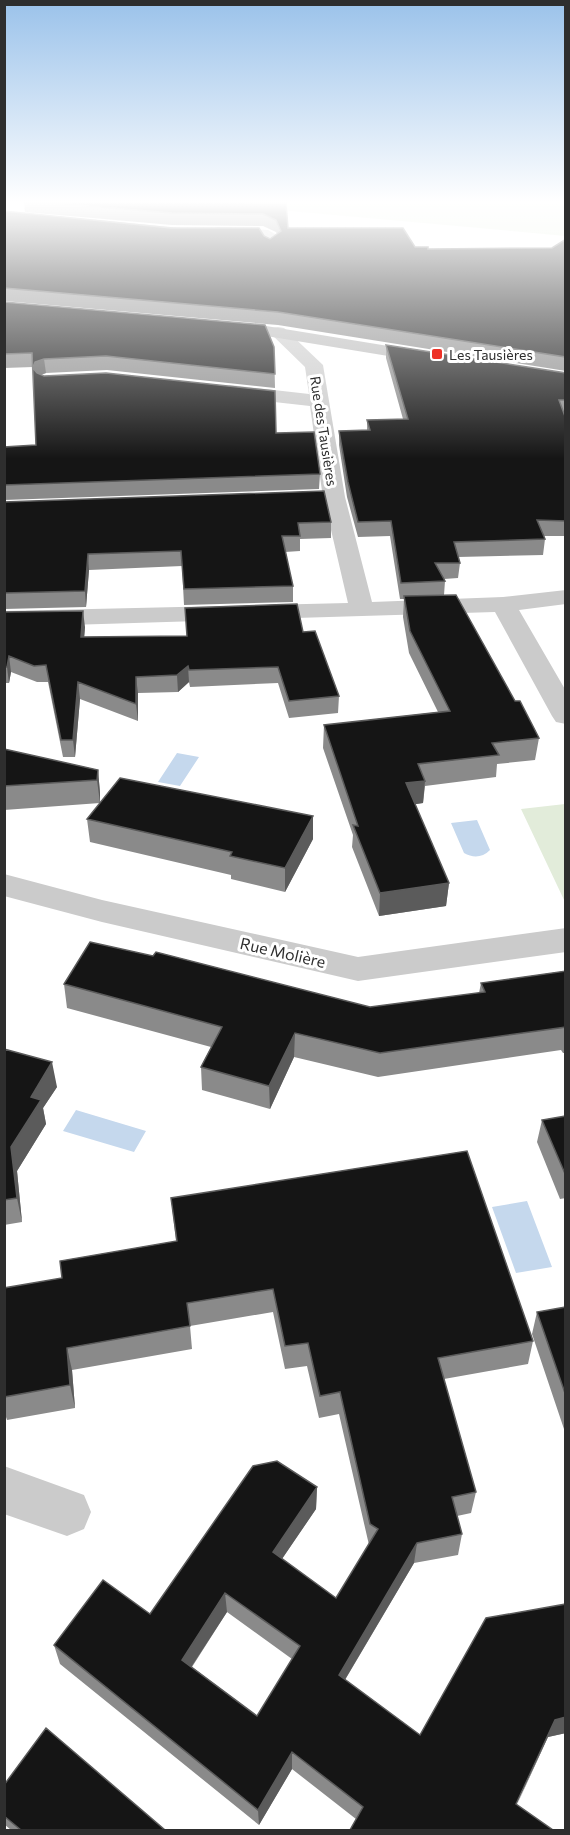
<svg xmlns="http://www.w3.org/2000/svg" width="570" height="1835" viewBox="0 0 570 1835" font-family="Commissioner,sans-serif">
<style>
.green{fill:#e2ecda}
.water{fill:#c5d8ed}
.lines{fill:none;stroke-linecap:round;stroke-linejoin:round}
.street{fill:#cbcbcb;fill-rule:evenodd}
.secondary{fill:#b8b8b8;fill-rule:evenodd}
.wall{fill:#8a8a8a;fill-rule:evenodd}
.shaded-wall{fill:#5b5b5b}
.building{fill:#151515;stroke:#5b5b5b;stroke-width:1.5;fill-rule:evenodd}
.poi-dot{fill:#ed3227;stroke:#fff;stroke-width:2}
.labels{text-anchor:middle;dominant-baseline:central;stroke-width:6;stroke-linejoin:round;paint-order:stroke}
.far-poi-label{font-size:14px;fill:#2e2e2e;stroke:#fff;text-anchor:start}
.far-street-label{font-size:14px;fill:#2e2e2e;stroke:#fff}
.street-label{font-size:16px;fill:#2e2e2e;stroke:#fff}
</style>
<rect width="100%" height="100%" fill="#fff"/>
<path class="green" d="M190,202H565V236L523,232Z
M565,804H566L565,902L521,809Z"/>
<path class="water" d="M177,753L199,757L180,786L158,782Z
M477,820L490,850C482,858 473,858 464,853L451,823Z
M76,1110L146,1131L134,1152L63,1131Z
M527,1201L552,1267L516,1273L492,1207Z"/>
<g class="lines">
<path class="street" d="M217,227L268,230L275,234L279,244L271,249L266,247L260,237L212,235L209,232L212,229Z
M278,327L284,328L323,365L345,497L372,602L503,597L566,590V604L519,610L566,691V724L556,722L552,716L495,612L4,627V611L348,603L325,504L279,506L271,504L268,499L271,494L322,491L310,406L230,397L223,395L220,391L223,387L230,385L309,394L305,367L269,332L272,328Z
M4,874L102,900L358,957L566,928V952L358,981L102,922L4,896Z
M4,1466L84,1495L91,1512L84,1529L67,1536L4,1514Z"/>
<path class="secondary" d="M224,322L260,325L431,353L437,354L440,358L437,362L431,363L260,335L218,331L215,327L218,323Z"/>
</g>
<path class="wall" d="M24,202H223L286,203L288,228L428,249L552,248L566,239V371L278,325L4,301V211L264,236L270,239L277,234L276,232L263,226L172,225L25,212Z
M4,302L274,347L275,388L107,370L46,373L41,375L276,433L320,474L319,489L4,500V447L36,445L33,367L4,368Z
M386,345L566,373V414H564L566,419V536H544L545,539L543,555L458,557L460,563L458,578L444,579L445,581L444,595L539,738L535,760L497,764L496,777L425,786L423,803L415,804L449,883L446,906L379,916L352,847L353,835L323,748L324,725L438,712L409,653L403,617L404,599H400L390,536L358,537L347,497L339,445V431L367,430V420L403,419L386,358Z
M4,502L331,522V538L300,539V551L285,552L293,586V602L184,605L182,566L89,570L86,607L4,609Z
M4,612L85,627L84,637L186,636L303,632L339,696L338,713L289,718L278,683L190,687L189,682L178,692L138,693V721L80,699L75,757H63L48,682H37L11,672L9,683H4Z
M4,749L98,770L100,793V803L4,810Z
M87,819L313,839L285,892L231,879V875L90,842Z
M566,971V1053H563L561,1050L378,1077L294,1057L270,1109L202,1090L201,1067L211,1047L67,1008L64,984L370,1007L479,993L481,983Z
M4,1049L57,1087L43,1108L46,1124L17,1171L22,1222L4,1225Z
M566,1116V1198L560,1199L537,1142L542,1120Z
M171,1198L533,1341L528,1364L444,1379L476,1492L471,1513L457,1516L462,1534L458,1555L414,1563L345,1680L420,1735L566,1604V1733L548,1737L356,1819L292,1769L259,1825L60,1664L54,1645L150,1614L317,1487L316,1509L282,1559L336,1598L369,1545L339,1414L319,1418L307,1366L285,1369L273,1312L190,1326L192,1349L72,1370L75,1408L7,1420L4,1411V1288L62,1278L176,1241ZM227,1612L292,1659L257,1716L192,1667Z
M566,1307V1435L532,1334L537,1312Z
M4,1785L165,1830H11L4,1824Z"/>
<path class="shaded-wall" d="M44,359L46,373L37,376L33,368L35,362Z
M88,554L89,570L86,607L85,591Z
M83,611L85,627L83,653L81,637Z
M9,656L11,672L9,683L7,667Z
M188,666L189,682L178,692L177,675Z
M136,677L138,693V721L136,704Z
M78,682L80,699L75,757L73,740Z
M98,770L100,793V803L97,780Z
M425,781L423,803L404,806L406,783Z
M313,816V839L285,892V868Z
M449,883L446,906L379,916L380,893Z
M295,1033L294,1057L270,1109L269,1086Z
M52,1062L57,1087L43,1108L46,1124L17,1171L22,1222L17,1198L11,1147L31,1097Z
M67,1348L72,1370L75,1408L70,1385Z
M317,1487L316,1509L273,1572V1552Z
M417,1543L414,1563L337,1693L339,1675Z
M225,1593L227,1612L184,1678L182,1660Z
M566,1717V1733L548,1737L510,1820L555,1720Z
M292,1752V1769L259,1825L258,1810Z"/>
<path class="building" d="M41,202H223L286,203L288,228H403L415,247H428V249L552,248L566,239V357L278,312L4,288V211L171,228H259L264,236L270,239L281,231L276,220L263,214L172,213Z
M4,302L265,325L274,347L275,374L106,356L44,359L35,362L33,368L37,373L44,376L106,373L275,391L276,433L314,432L320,474L4,485V447L36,445L32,353L4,354Z
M386,345L566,373V400H559L566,419V521L537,520L545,539L454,542L460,563H435L445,581L401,583L391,521L358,522L348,482L339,431L370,430L367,420L408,419Z
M324,491L331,522L298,523L300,536H282L293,586L184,589L181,551L88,554L85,591L4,593V502Z
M456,595L515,701H520L539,738L492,743L499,755L418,764L425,781L406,783L449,883L380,893L353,825L358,826L324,725L450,711L410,631L404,596Z
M297,604L303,632L315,631L339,696L289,701L278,667L189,670L188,666L177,675L136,677V704L78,682L73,740H61L46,665L34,666L9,656L7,667H4V612L83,611L81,637L187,636L185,608Z
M4,749L98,770L97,780L4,786Z
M120,778L313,816L285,868L230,856L232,852L87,819Z
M90,942L153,956L156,952L370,1007L485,992L481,983L566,971V1027L380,1053L295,1033L269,1086L201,1067L222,1027L64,984Z
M4,1049L52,1062L31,1097L41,1100L11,1147L17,1198L4,1200Z
M566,1116V1176L542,1120Z
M467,1151L533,1341L438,1358L476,1492L452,1497L462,1534L417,1543L339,1675L420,1735L486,1618L566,1604V1717L555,1720L516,1804L553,1830H350L363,1807L292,1752L258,1810L54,1645L103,1580L150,1614L253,1466L277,1461L317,1487L273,1552L336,1598L378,1529L370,1524L340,1392L320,1396L308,1343L285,1346L273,1289L187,1303L190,1326L67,1348L70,1385L4,1397V1288L62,1278L60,1261L177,1241L171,1198ZM225,1593L300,1646L257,1716L182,1660Z
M566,1307V1396L537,1312Z
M46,1728L165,1830H21L4,1816V1785Z"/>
<linearGradient id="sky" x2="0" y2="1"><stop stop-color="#9ac2ea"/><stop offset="0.44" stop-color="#fff"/><stop offset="1" stop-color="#fff" stop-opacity="0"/></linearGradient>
<rect width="570" height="459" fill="url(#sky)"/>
<rect class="poi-dot" x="431" y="348" width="12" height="12" rx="3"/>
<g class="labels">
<g class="far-poi-label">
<text x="449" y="354">Les Tausières</text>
</g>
<g class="far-street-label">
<text transform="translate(324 431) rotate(81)">Rue des Tausières</text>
</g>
<g class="street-label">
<text transform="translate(283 952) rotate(13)">Rue Molière</text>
</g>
</g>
<rect width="570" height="1835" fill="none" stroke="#2e2e2e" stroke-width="12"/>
</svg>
